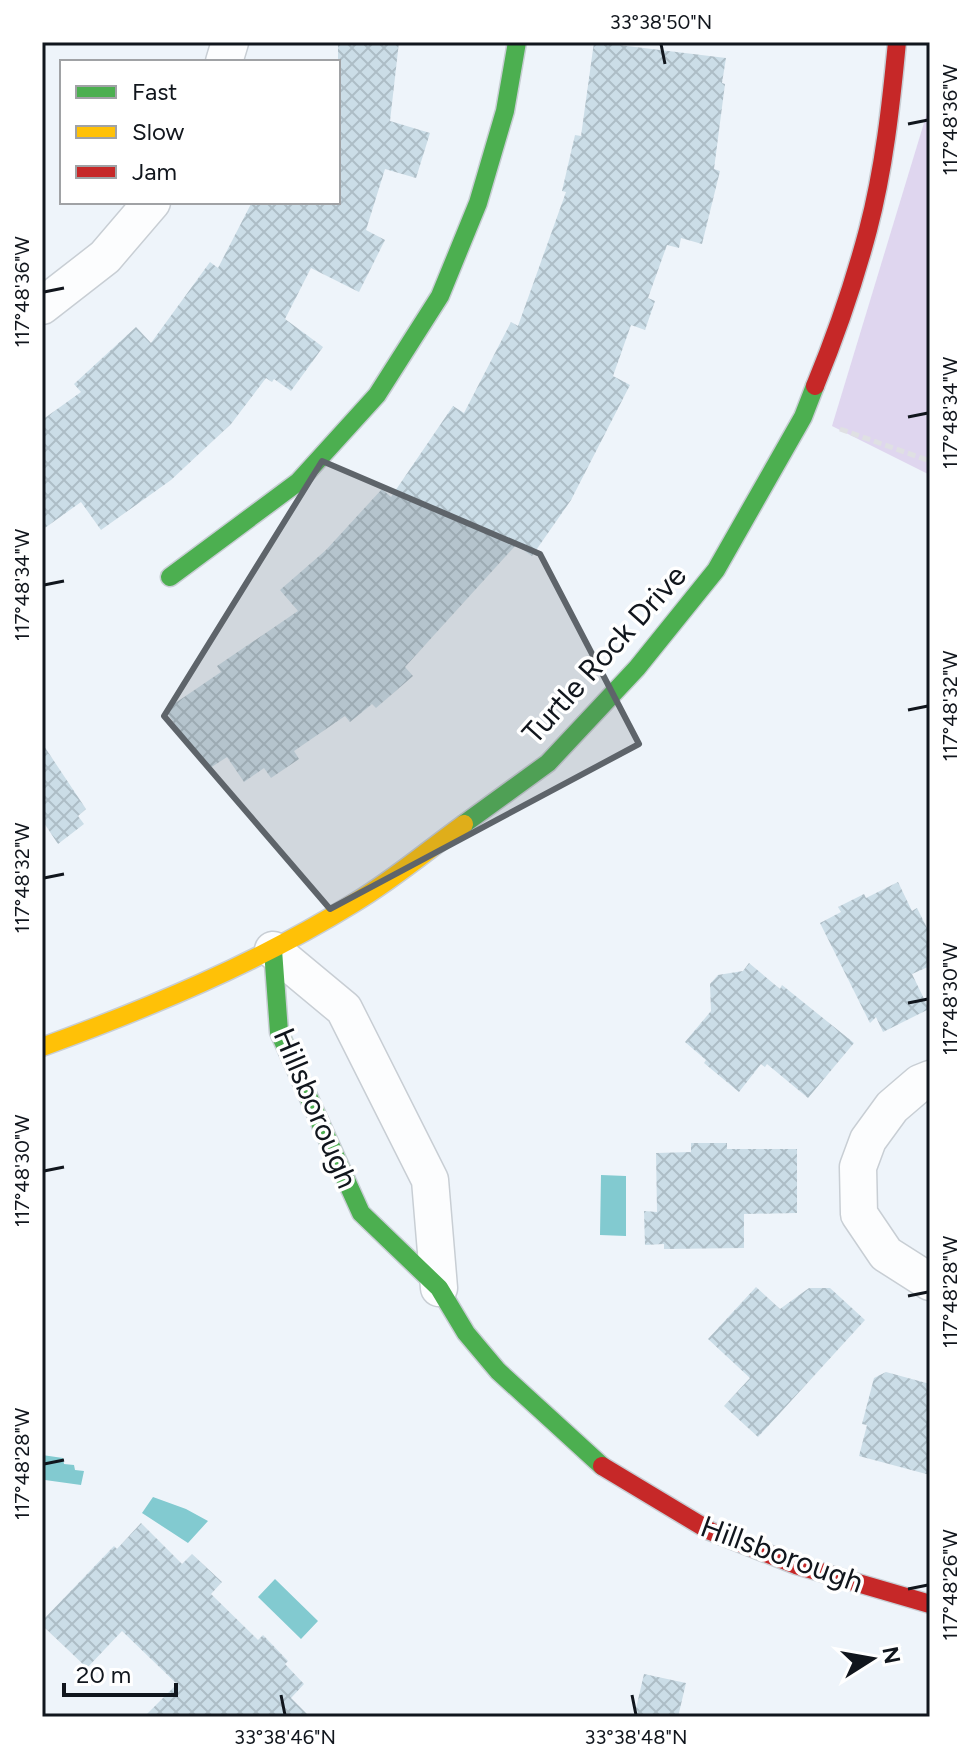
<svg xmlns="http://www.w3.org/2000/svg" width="972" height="1759" viewBox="0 0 972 1759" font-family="Figtree,sans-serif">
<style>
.green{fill:#dfd6ef}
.water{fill:#82cad0}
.building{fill:url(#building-cross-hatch)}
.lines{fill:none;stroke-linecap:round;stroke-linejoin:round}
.street-casing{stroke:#c8ced4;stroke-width:39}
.fast-casing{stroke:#c8ced4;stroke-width:21}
.slow-casing{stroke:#c8ced4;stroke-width:21}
.jam-casing{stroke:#c8ced4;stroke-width:21}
.path{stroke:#dfe0e3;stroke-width:5;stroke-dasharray:8 4;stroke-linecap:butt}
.street{stroke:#fcfdfe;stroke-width:36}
.fast{stroke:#4caf50;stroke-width:18}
.slow{stroke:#ffc107;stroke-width:18}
.jam{stroke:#c62828;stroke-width:18}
.marked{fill:#5e646a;fill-opacity:0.2;stroke:#5e646a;stroke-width:6;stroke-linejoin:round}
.ticks{fill:none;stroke:#11161d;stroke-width:3}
.labels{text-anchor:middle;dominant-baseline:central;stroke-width:7;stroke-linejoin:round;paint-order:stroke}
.street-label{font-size:30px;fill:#11161d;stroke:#fff}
.neatline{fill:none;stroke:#11161d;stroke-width:3}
.ticks-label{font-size:20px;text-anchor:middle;fill:#11161d}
</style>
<defs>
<pattern id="building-cross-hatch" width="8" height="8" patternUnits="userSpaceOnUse" patternTransform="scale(2)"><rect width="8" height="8" fill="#cbdde7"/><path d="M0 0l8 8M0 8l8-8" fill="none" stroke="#adbdc6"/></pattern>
</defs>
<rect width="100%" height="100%" fill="#eef4fa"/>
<path class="green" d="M930,103V475L832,426Z"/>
<path class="water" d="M601,1175L626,1176V1236L600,1235Z
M42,1455L63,1458L64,1464L74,1465L75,1470L84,1471L81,1485L45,1480L42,1483Z
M153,1497L186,1509L208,1521L188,1543L142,1513Z
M275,1579L318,1621L301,1639L258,1597Z"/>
<path class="building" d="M338,42H399L390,121L430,133L416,178L385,169L366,230L385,240L359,292L311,268L285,319L323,347L291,391L274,379L272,382L266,378L231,424L171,480L101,530L81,502L42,530V420L81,392L74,384L136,327L151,343L210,262L218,268L252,202H338Z
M594,42L726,58L722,83L725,84L714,169L720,171L702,244L681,238L679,248L667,245L648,298L655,301L645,330L631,325L613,376L630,385L571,500L532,556L516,545L405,667L413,676L376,708L372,704L350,722L345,716L294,751L299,759L271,778L264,768L244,782L227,757L207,770L165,710L221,672L217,666L298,611L280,590L326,550L382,489L391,497L453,406L464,413L511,322L518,326L566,192L562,191L575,135L581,136Z
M42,743L86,809L78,816L84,824L58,844L42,820Z
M898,882L912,911L917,908L930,934V966L912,974L929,1009L883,1032L876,1017L870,1023L820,923L841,912L838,907L864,894L866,898Z
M749,963L780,989L782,985L854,1043L808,1098L767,1064L765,1067L761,1064L739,1092L704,1063L706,1060L685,1042L711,1011L710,984L718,975L743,971Z
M691,1143H727V1149H797V1213L744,1214V1248L664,1249V1244L645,1245L644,1211L657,1212L656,1153L691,1152Z
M756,1287L780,1309L809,1288H830L865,1320L758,1437L724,1406L750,1378L708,1339Z
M886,1372L930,1384V1475L859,1456L867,1425L862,1424L874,1378Z
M141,1523L182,1564L192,1554L222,1582L211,1594L258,1640L263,1635L288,1661L285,1664L304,1684L291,1698L310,1717H144L177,1684L122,1631L87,1668L42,1625V1621L114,1546L117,1549Z
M644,1674L686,1683L678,1717H634Z"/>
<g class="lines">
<defs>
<path id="street" d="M224,62L230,42
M42,306L105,257L152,202
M273,950L344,1009L430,1180L439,1288
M930,1079L920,1083L892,1107L868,1140L858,1167L859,1214L886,1254L930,1282"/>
<path id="fast" d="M170,577L298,482L377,395L440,296L478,203L505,111L517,42
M464,824L548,763L637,668L716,570L803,417L815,386
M273,950L279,1032L361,1213L439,1288L466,1333L498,1371L602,1466"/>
<path id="slow" d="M42,1047C149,1008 257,963 354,903C393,880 428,850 464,824"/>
<path id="jam" d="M815,386C836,335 854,283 868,230C884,169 891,105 897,42
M602,1466L710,1531L796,1565L930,1604"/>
</defs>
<use href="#street" class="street-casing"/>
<use href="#fast" class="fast-casing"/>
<use href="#slow" class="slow-casing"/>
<use href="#jam" class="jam-casing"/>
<path class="path" d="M840,429L930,461"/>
<use href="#street" class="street"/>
<use href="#fast" class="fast"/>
<use href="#slow" class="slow"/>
<use href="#jam" class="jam"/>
</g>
<path class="marked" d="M322,461L540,554L639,744L330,909L164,716Z"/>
<path class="ticks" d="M661,44L665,64M908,124L928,120M44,292L64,288M908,417L928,413M44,585L64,581M908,710L928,706M44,878L64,874M908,1003L928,999M44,1171L64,1167M908,1296L928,1292M44,1464L64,1460M908,1589L928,1585M281,1695L285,1715M632,1695L636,1715"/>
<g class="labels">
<g class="street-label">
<text transform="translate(604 654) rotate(-48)">Turtle Rock Drive</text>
<text transform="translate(316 1108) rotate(67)">Hillsborough</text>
<text transform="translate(782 1554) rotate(20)">Hillsborough</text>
</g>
</g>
<rect width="972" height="1759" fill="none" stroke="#ffffff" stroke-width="88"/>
<rect x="60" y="60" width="280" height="144" fill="#ffffff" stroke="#a0a2a5" stroke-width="2"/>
<rect x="76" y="86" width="40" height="12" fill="#4caf50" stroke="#a0a2a5" stroke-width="2"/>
<text x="132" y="100" font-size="24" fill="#11161d">Fast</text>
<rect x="76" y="126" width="40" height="12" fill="#ffc107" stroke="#a0a2a5" stroke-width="2"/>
<text x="132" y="140" font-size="24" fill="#11161d">Slow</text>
<rect x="76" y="166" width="40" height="12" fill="#c62828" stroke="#a0a2a5" stroke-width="2"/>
<text x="132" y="180" font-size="24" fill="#11161d">Jam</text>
<g transform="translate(872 1659) rotate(79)" stroke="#ffffff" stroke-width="6" paint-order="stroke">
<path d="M0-6L14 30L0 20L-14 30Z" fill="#11161d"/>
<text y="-12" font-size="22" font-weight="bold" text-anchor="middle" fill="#11161d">N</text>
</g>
<path d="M64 1683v12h112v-12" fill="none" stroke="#11161d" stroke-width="4"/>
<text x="76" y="1683" font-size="24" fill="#11161d" stroke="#ffffff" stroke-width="6" paint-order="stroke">20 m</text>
<rect x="44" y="44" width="884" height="1671" class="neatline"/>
<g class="ticks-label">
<text x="661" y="29">33°38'50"N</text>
<text transform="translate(950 120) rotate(-90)" y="7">117°48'36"W</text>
<text transform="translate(22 292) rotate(-90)" y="7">117°48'36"W</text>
<text transform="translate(950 413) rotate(-90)" y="7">117°48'34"W</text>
<text transform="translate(22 585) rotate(-90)" y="7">117°48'34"W</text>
<text transform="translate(950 706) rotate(-90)" y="7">117°48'32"W</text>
<text transform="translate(22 878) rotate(-90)" y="7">117°48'32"W</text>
<text transform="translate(950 999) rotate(-90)" y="7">117°48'30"W</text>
<text transform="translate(22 1171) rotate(-90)" y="7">117°48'30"W</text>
<text transform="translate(950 1292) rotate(-90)" y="7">117°48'28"W</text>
<text transform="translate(22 1464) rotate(-90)" y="7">117°48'28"W</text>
<text transform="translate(950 1585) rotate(-90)" y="7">117°48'26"W</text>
<text x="285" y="1744">33°38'46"N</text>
<text x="636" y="1744">33°38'48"N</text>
</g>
</svg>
